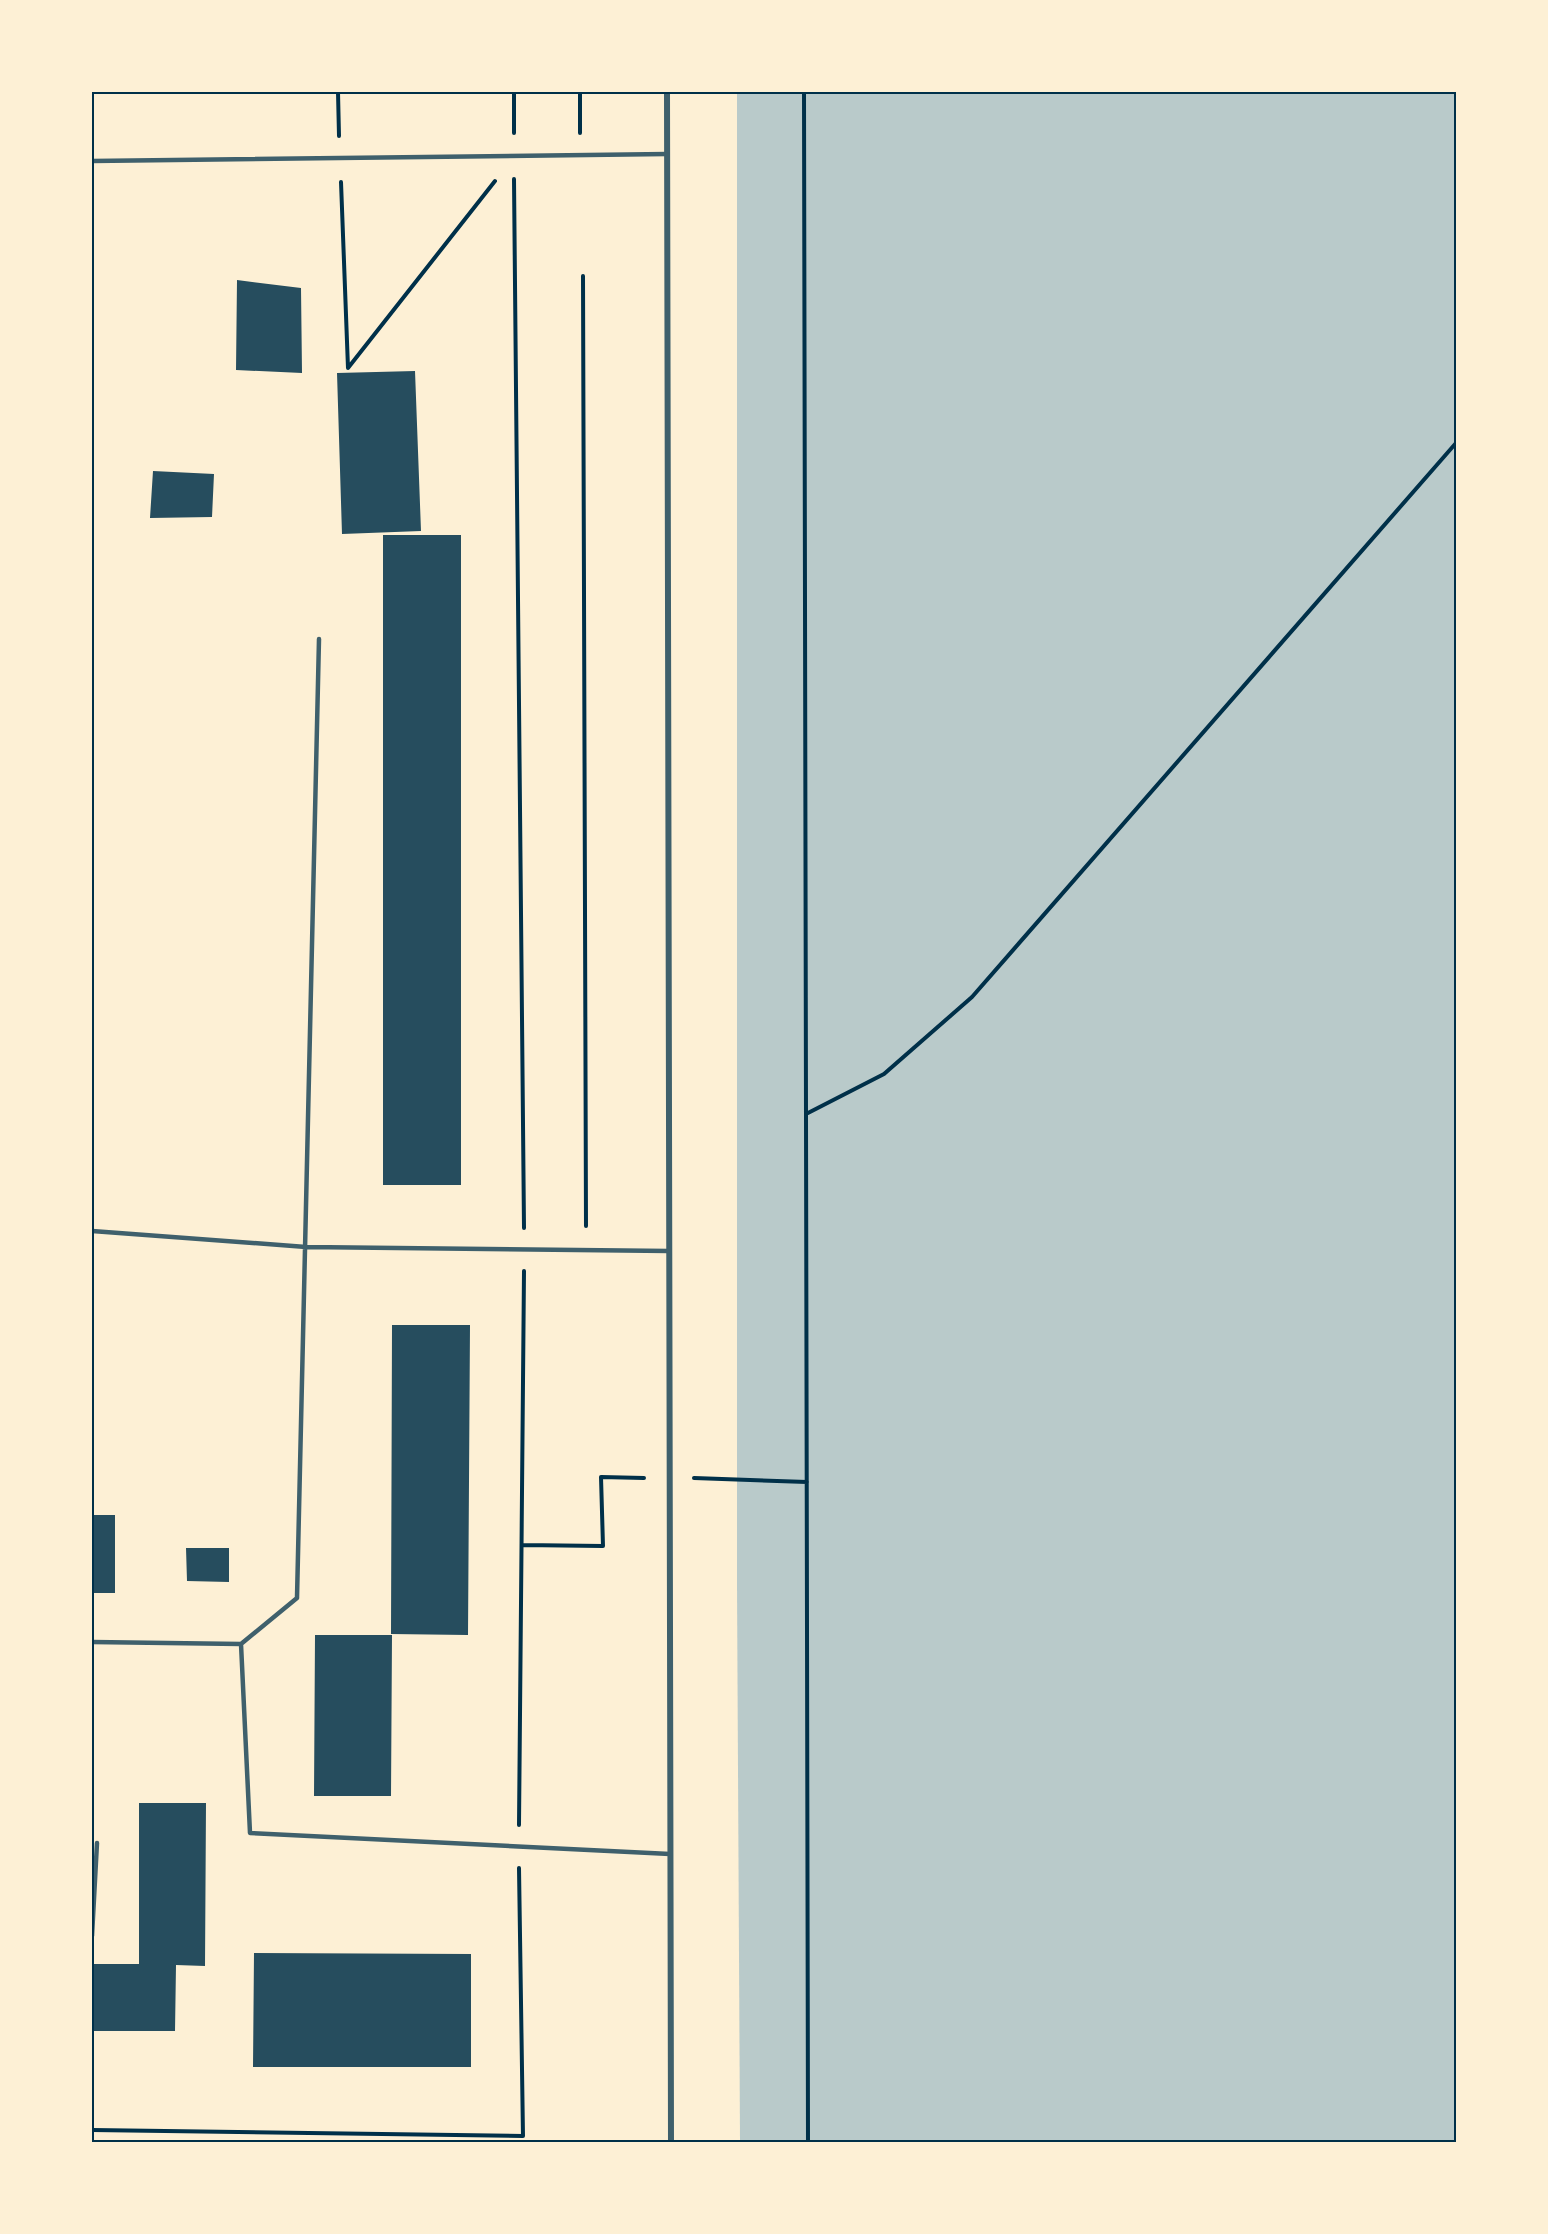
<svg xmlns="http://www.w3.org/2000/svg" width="1548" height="2234" viewBox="0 0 1548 2234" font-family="'Work Sans',sans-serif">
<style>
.green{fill:#b9caca}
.building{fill:#264d5e}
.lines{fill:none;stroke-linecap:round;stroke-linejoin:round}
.path{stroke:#003049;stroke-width:4}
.service{stroke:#3f606c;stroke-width:4.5}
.minor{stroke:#3f606c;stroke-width:6}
.neatline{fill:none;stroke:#003049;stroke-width:2}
</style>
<rect width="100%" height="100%" fill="#fdf0d5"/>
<path class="green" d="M737,92H1456V2142H740L737,1585Z"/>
<path class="building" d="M237,280L301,288L302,373L236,370Z
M415,371L421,531L342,534L337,373Z
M153,471L214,474L212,517L150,518Z
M383,535H461V1185H383Z
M392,1325H470L468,1635L391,1634Z
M92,1515H115V1593H92Z
M186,1548H229V1582L187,1581Z
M315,1635H392L391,1796H314Z
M139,1803H206L205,1966L176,1965L175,2031H92V1964H139Z
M254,1953L471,1954V2067H253Z"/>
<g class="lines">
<path class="path" d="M338,92L339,136
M514,92V133
M580,92V133
M804,92L808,2142
M514,179L524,1228
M341,182L348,368L495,181
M583,276L586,1226
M806,1114L884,1074L972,997L1456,443
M694,1478L807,1482
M522,1545L603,1546L601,1477L644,1478
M519,1825L524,1271
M92,2130L523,2136L519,1868"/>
<path class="service" d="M92,161L667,154
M92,1231L306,1247L669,1251
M92,1642L241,1644L250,1833L670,1854
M241,1644L297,1598L319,639
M92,1936L97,1843"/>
<path class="minor" d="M667,92L671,2142"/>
</g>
<rect width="1548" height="2234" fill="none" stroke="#fdf0d5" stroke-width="186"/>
<rect x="93" y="93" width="1362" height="2048" class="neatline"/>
</svg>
